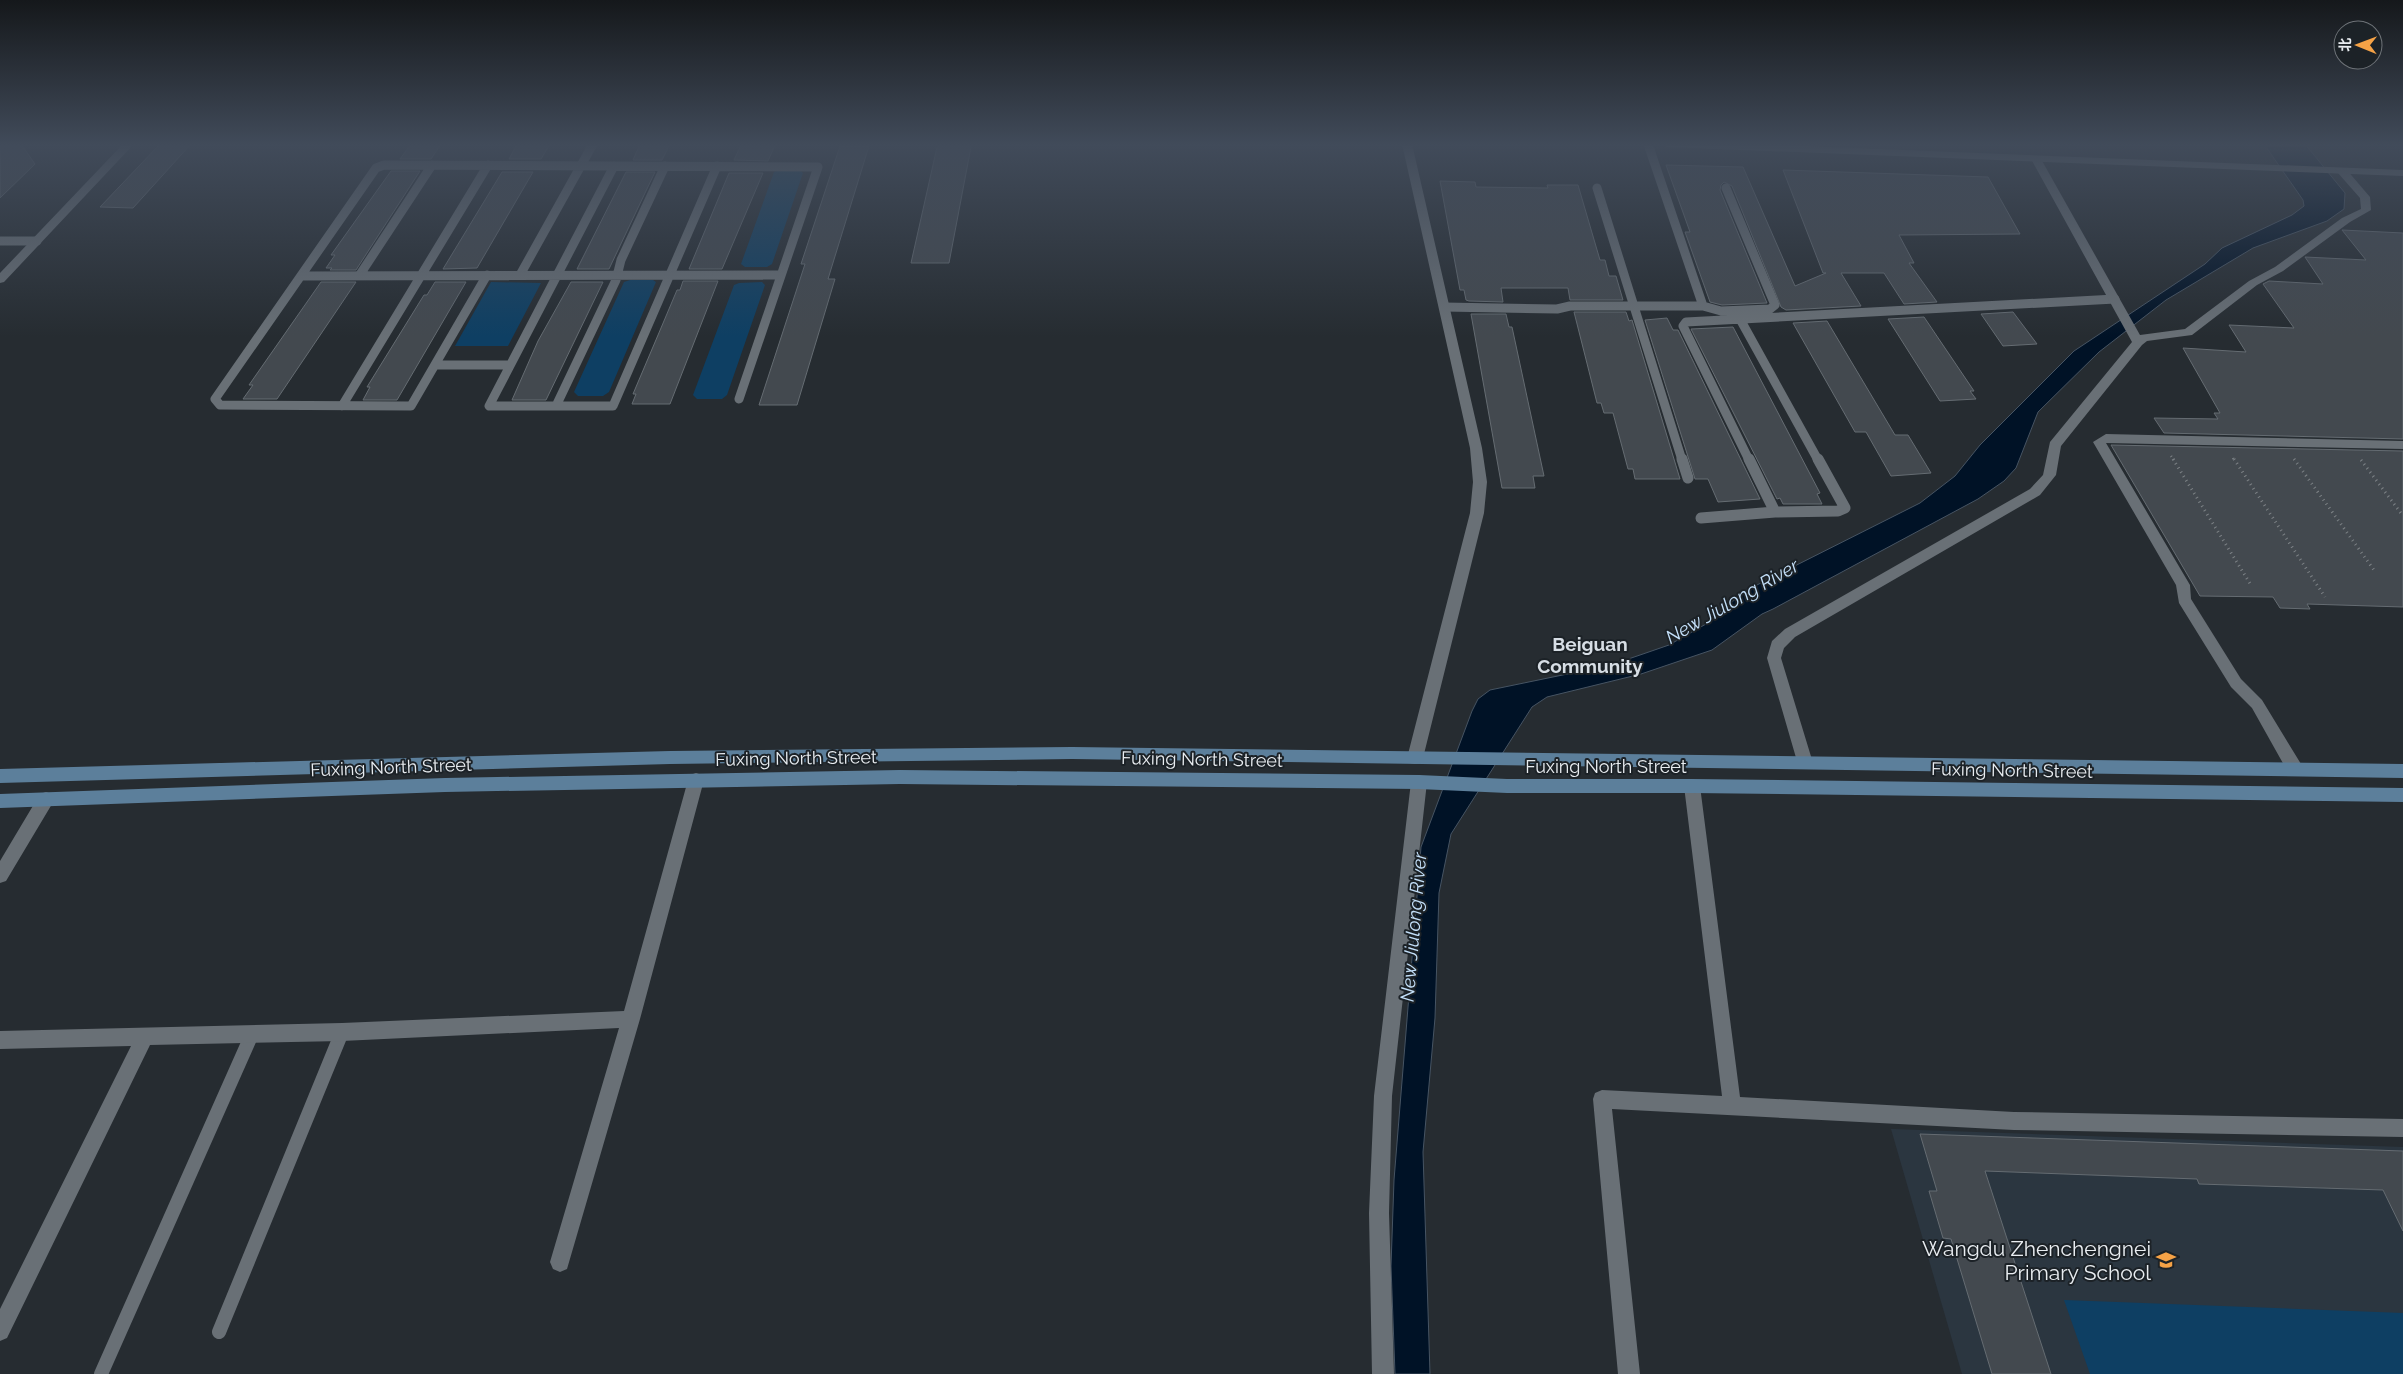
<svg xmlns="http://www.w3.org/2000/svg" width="2403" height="1374" viewBox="0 0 2403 1374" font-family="Raleway,'Noto Sans SC',sans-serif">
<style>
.built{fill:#2b3640}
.green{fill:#0e3f63}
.water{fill:#001226;stroke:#465463}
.building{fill:#43494f;stroke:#656c72}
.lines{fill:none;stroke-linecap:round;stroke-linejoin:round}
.path-far1{stroke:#7d8286;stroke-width:2.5;stroke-dasharray:1 3;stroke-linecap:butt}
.path{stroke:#7d8286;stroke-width:3;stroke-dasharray:1 4;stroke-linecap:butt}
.service-far2{stroke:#697076;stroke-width:9}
.service-far1{stroke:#697076;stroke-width:11}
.service{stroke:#697076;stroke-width:14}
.minor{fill:#697076;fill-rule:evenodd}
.tertiary{fill:#697076;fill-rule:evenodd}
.secondary{fill:#5c7f9b;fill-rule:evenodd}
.labels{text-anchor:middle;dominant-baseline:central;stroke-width:4;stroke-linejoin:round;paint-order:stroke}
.street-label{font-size:18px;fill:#e9edf1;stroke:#1c2227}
.water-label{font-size:19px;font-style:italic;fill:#c4e0fa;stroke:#1c2227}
.neighbourhood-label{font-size:19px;font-weight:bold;fill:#d7dee5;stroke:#1c2227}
.near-poi-label{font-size:21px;fill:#e9edf1;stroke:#1c2227;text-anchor:end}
</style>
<rect width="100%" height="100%" fill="#262c31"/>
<path class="built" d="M1891,1129L2403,1147V1374H1962Z"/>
<path class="green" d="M780,170H800L803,173L772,264L767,267H745L741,264L774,172Z
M630,280H653L656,282L609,392L603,396H578L574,392L624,282Z
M491,282L541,283L508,346H455Z
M762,282L765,285L727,395L722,399H697L693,395L734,285L739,283Z
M2064,1300L2403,1313V1374H2090Z"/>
<path class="water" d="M2264,144H2305L2345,193L2344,209L2327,221L2253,248L2166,300L2099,352L2038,412L2016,468L2004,481L1978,499L1773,609L1762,614L1712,650L1641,674L1547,697L1532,707L1451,834L1439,893L1435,1018L1423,1152L1430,1374H1395L1391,1266L1394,1180L1421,847L1472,711L1478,699L1490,690L1611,665L1669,645L1706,624L1745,591L1920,503L1955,476L1980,445L2074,351L2205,264L2222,248L2292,215L2304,206L2303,200Z"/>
<path class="building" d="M0,144H21L35,164L0,198Z
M160,144H191L133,208L100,207Z
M411,144H441L431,159H400Z
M517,144H550L541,159H509Z
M640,144H670L662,160H633Z
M741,145H775L768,161L734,160Z
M840,146H869L828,279H835L797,405H759L805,264H801Z
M937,147H971L949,263H911Z
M1666,165L1743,167L1795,286L1826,273H1823L1783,170L1988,177L2020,234L1899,235L1914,263H1909L1937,302L1904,304L1884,273H1841L1861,306L1786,310L1781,307L1732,186L1724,182L1721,185L1720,190L1767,303L1722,305L1710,302L1685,232H1690Z
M391,171H420L356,270H330L332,268H326L335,255H331Z
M502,172H533L477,268L443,269Z
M626,172H655L609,269H577Z
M729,173H763L722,269H689Z
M1440,181L1475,182L1476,187L1548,188L1547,185H1578L1600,260H1605L1609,276H1616L1623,300H1570L1568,288H1501L1503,302L1469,301L1466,300L1464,290H1460Z
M2342,230L2403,233V439L2164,433L2154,418L2218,419L2214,413H2220L2183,348L2246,352L2229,325L2294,328L2263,284L2269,281L2323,284L2305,257L2366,260Z
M683,281H718L670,404H632L636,394H633L661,328L677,290H680Z
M321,282H356L277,399H243L253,385H249Z
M435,282H466L397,400H363L370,387H367L424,295H427Z
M571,282H603L546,400H512L538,341Z
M1574,312H1626L1629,321L1632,320L1680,479H1635L1633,469H1628L1613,413H1604L1601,403H1597Z
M2013,312L2037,344L2003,346L1981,314Z
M1471,314H1506L1509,327H1512L1544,476H1533L1535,488H1502Z
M1924,317L1974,391H1970L1976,399L1940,401L1888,319Z
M1667,318L1673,330H1678L1760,499L1718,502L1708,479H1695L1645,320Z
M1827,321L1895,435H1908L1931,473L1891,476L1866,432H1855L1793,323Z
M1733,327L1820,493L1817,494L1822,504H1783L1780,498L1777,499L1691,329Z
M2111,445L2403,451V607L2307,604L2310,609L2280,608L2273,597L2200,596Z
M1920,1134L2403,1151V1231L2383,1190L2199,1184L2197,1179L1985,1171L2051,1374H1992L1951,1239L1943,1238L1929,1191H1937Z"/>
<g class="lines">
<path class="path-far1" d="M2171,456L2174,460
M2233,458L2234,460"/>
<path class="path" d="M2173,459L2251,585
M2234,459L2325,597
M2294,459L2374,570
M2361,460L2403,516"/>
<path class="service-far2" d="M614,166L489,406H613L717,166
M1597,188L1682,460
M0,241H37
M487,275L411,406L220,405L215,399L376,168L384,165L818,167L739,399
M520,275L593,144
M301,276L781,275
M359,276L432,165
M1703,306L1721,311L1770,309L1775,305L1726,188
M1444,307L1557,309L1570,306H1703L1648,144
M1740,319L1818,460
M435,365H510
M342,406L488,165
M556,406L616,280L621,260L665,166
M1749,460L1683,326L1686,322L2115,299"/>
<path class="service-far1" d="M1682,459L1688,478
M1749,459L1775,512
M1701,518L1775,512L1838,511L1845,508L1818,459"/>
<path class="service" d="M219,1332L342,1032
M101,1374L252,1034"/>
<path class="minor" d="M1402,144H1412L1482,448L1487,482L1484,513L1423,758L1421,763L1415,764L1409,763L1407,758L1470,513L1473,482L1470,448Z
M2036,156L2041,159L2140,335L2185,329L2249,281L2275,267L2342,218L2361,209L2360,198L2338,173V169H2346L2370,197L2371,210L2350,222L2283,271L2257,285L2192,335L2147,341L2142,345L2061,446L2056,475L2040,495L1795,637L1784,648L1781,658L1813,763L1811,768L1805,769L1799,768L1767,658L1772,641L1785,629L2030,489L2043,475L2050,442L2132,342L2031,159Z
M2106,434L2403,441V449L2106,443L2190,585L2191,599L2241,679L2262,700L2301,764L2303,769L2301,774L2295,775L2289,774L2252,708L2231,687L2179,603L2176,585L2093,442Z
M696,773L702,775L704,780L640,1019L567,1269L560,1272L553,1269L550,1262L619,1028L342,1041L150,1045L7,1338L0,1341V1309L131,1046L0,1049V1031L342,1023L624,1011L688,780L690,775Z
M1419,775L1425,777L1427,782L1392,1096L1389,1213L1394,1374H1372L1369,1213L1374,1096L1411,782L1413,777Z
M1692,779L1698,781L1700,786L1740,1097L2014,1112L2403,1119V1137L2014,1130L1612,1109L1640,1374H1618L1593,1099L1595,1093L1602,1090L1722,1096L1684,786L1686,781Z
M46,792L52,794L54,799L52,804L6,881L0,883V861L40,794Z"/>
<path class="tertiary" d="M123,144H134L4,282L0,283V273Z
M1662,144H1752L2403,170V176L1667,147Z"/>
<path class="secondary" d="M1072,747L2403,764V778L1072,759L670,764L0,783V769L670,751Z
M900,770L1419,775L1507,779H1692L2403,788V802L1692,793H1507L1419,789L900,784L445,792L0,808V794L445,778Z"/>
</g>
<linearGradient id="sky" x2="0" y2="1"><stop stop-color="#15181b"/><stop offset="0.43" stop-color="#414b5a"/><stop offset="1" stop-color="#414b5a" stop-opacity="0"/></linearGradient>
<rect width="2403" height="337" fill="url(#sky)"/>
<defs>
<symbol id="school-bare" viewBox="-9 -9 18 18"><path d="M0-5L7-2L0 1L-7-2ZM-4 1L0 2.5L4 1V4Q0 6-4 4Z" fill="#f5a246" stroke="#1c2227" stroke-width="2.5" paint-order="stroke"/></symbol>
</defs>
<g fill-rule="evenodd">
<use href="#school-bare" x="2152" y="1246" width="28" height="28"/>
</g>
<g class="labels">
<g class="street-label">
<text transform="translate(796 758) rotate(-1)">Fuxing North Street</text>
<text transform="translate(1202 759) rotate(1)">Fuxing North Street</text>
<text x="1606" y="766">Fuxing North Street</text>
<text transform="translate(391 767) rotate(-2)">Fuxing North Street</text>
<text transform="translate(2012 770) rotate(1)">Fuxing North Street</text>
</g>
<g class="water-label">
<text transform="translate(1732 601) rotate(-30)">New Jiulong River</text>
<text transform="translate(1413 927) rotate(-85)">New Jiulong River</text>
</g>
<g class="neighbourhood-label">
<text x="1590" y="644">Beiguan<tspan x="1590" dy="22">Community</tspan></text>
</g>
<g class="near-poi-label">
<text x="2151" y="1248">Wangdu Zhenchengnei<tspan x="2151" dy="24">Primary School</tspan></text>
</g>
</g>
<g transform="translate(2358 45) rotate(271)"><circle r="24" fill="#1c2227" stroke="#6e7378"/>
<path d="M0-4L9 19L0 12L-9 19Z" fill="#f5a246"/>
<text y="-8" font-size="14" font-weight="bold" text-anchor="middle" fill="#e9edf1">北</text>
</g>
</svg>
